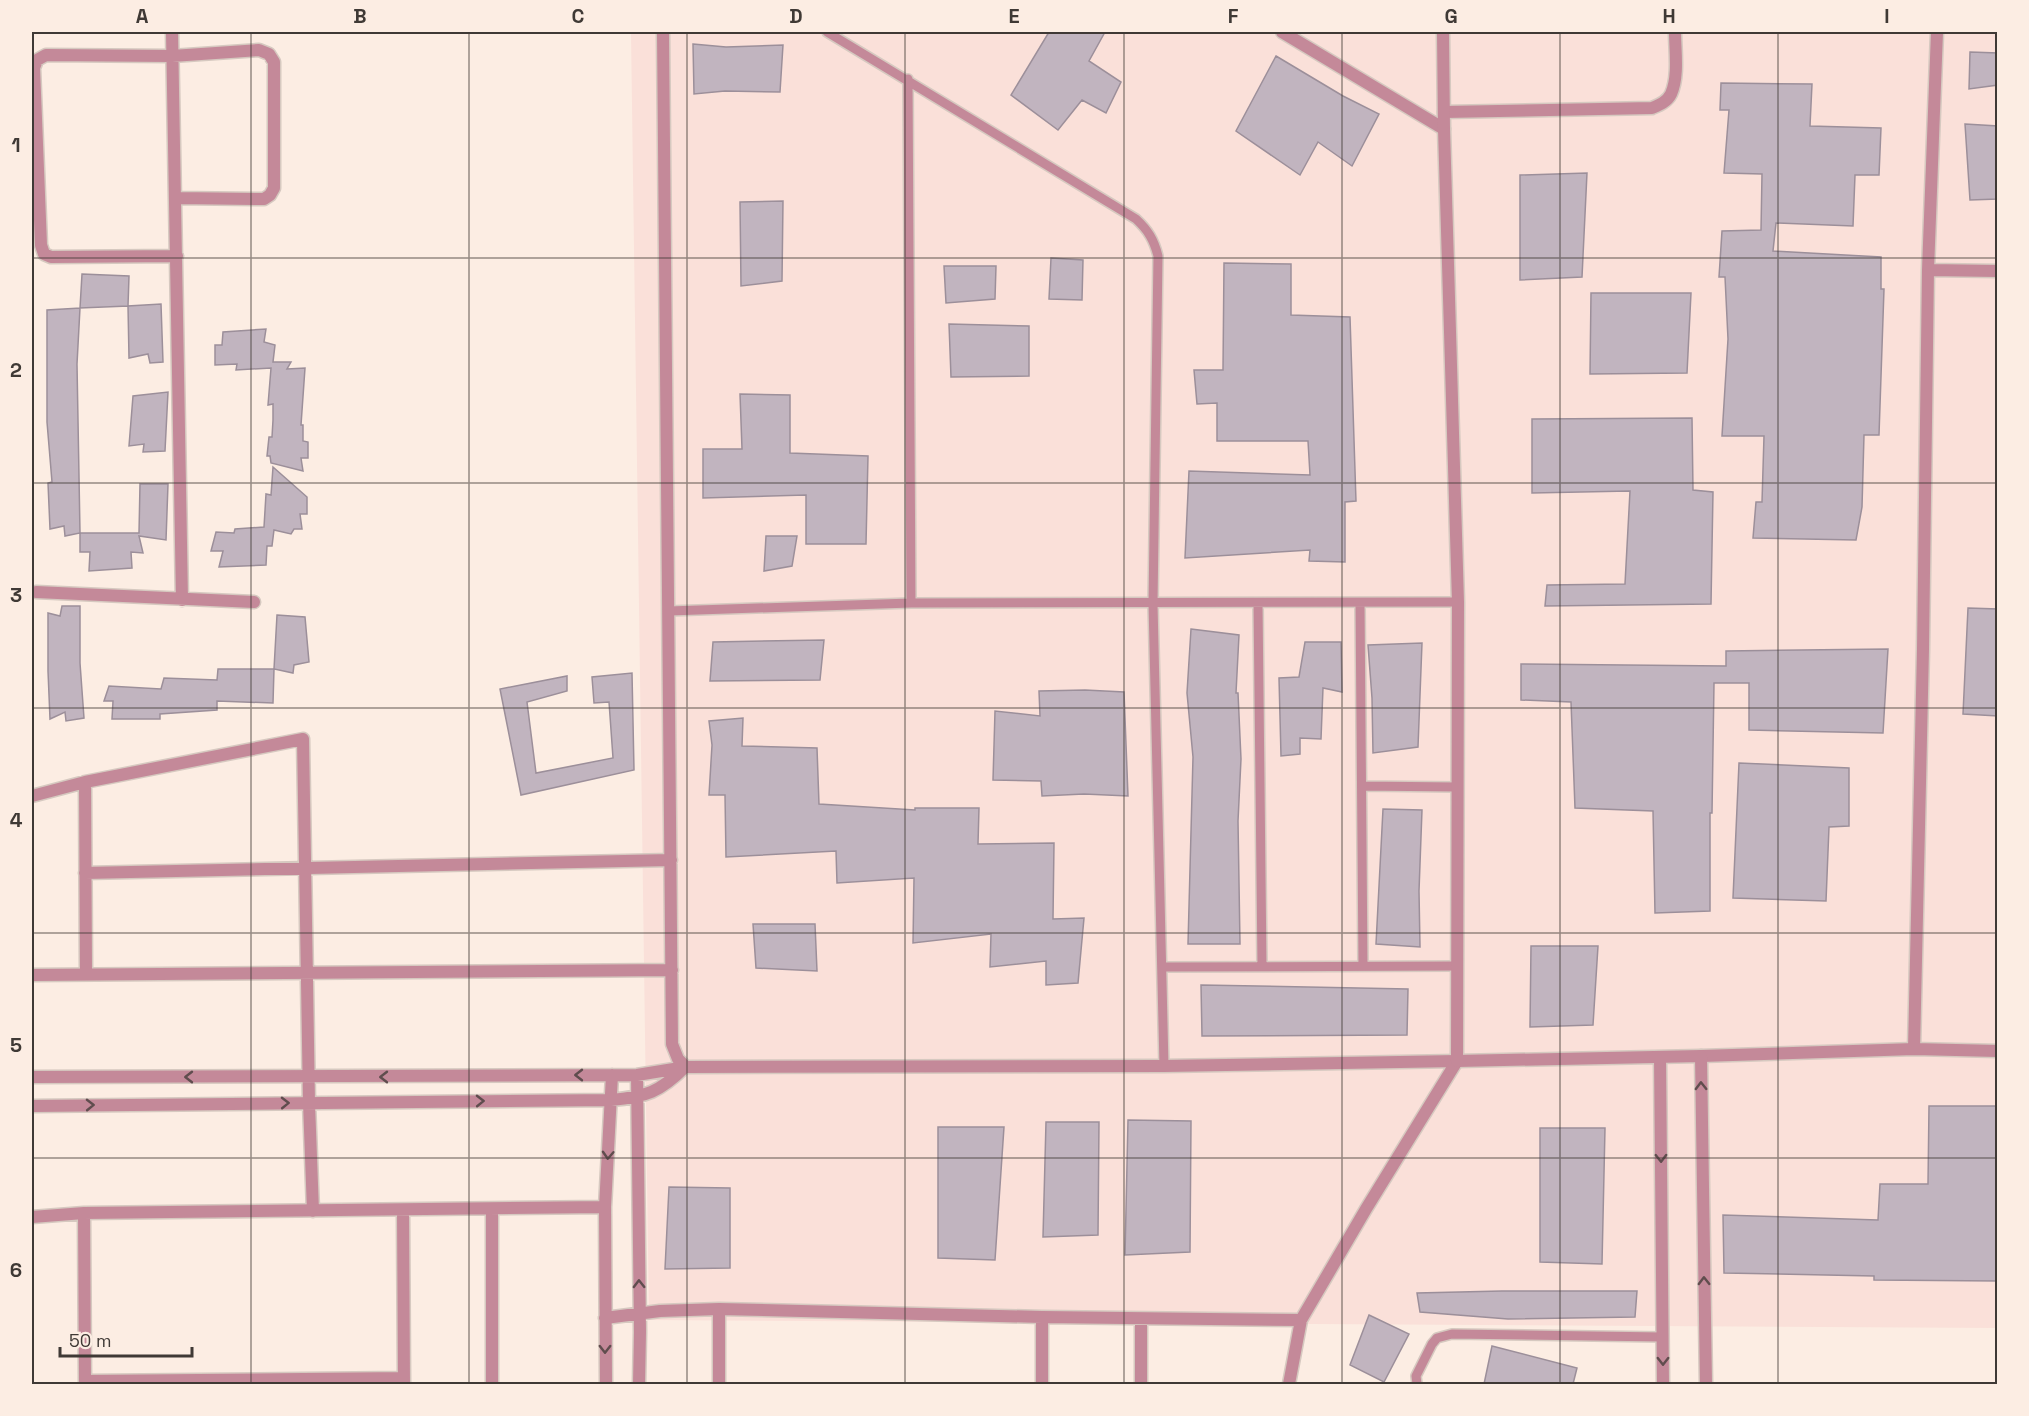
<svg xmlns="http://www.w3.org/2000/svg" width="2029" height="1416" viewBox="0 0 2029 1416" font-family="'Space Grotesk',sans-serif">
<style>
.industrial{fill:#fae0d9}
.building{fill:#c1b4bf;stroke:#9c8f9a;stroke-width:1.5}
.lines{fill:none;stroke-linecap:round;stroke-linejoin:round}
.service-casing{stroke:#d6c9c0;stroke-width:12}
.minor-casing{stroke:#d6c9c0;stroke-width:15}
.tertiary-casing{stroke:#d6c9c0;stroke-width:15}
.service{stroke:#c48999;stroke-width:9}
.minor{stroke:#c48999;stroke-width:12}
.tertiary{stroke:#c48999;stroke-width:12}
.oneway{stroke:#604d4e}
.grid{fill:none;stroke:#3f3935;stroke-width:1.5;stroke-opacity:0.55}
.neatline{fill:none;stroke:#3f3935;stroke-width:2}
.grid-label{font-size:20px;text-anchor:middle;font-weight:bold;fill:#3f3935}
</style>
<rect width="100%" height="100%" fill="#fcede3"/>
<path class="industrial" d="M631,32H1997V1328L649,1320Z"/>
<path class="building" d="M1049,32H1105L1089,61L1121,82L1106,113L1082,100L1058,130L1011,95Z
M693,44L726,47L783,45L780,92L725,91L694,94Z
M1970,52L1998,53V85L1969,89Z
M1276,56L1343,96L1379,114L1352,166L1318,142L1300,175L1236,131Z
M1721,83L1812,84L1810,126L1881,128L1879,175H1855L1853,226L1776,223L1773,251L1881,257V289H1884L1879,435H1864L1862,507L1856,540L1753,538L1756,502H1762L1764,436H1722L1728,339L1725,277H1719L1722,231L1761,230L1762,174L1724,173L1729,110H1720Z
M1965,124L1998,126V199L1970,200Z
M1587,173L1582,277L1520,280V175Z
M783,201L782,281L741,286L740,202Z
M1051,258L1083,260L1082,300L1049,299Z
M1224,263L1291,264V315L1350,317L1356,501L1345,502V562L1309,561L1310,550L1185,558L1189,471L1310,475L1308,441H1217V403L1197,404L1194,370H1223Z
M944,266H996L995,299L946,303Z
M82,274L129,276L128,306L80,308Z
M1591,293H1691L1687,373L1590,374Z
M161,304L163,362L150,363L148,354L129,358L128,306Z
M80,308L77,364L80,533L65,536L64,526L50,529L48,483L52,482L47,422V310Z
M949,324L1029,326V376L951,377Z
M266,329L264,342L275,345L273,362H291L287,369L305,368L301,425H303V441L308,442V458H301L303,471L271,463L270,456H267L269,437H272L273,420V404L268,405L271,368L236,370L237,364L215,365V345H222L223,332Z
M168,392L165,451L143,452L144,444L129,446L133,396Z
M740,394L790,395V453L868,456L866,544H806V495L703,498V449H742Z
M1692,418L1693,490L1713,492L1711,604L1545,606L1547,585L1625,584L1630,491L1532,493V419Z
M273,467L307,497V514H300L302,529H294L291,534L274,530L272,546H267L266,565L219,567L223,551H211L216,532L234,533L235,529L264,527L266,494L271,495Z
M140,484H168L166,540L139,536L143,553L131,552L132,568L89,571L90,552H80V533H139Z
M766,536H797L792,566L764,571Z
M62,606H80V663L84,718L66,721L65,712L50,719L48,671V613L60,616Z
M1968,608L1998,609V716L1963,714Z
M277,615L305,617L309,662L294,665L293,673L274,669Z
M1191,629L1239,635L1236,693H1238L1241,759L1238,821L1240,944H1188L1193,757L1187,693Z
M824,640L820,680L710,681L713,642Z
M1305,642H1341L1342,692L1323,688L1321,739L1300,738V754L1281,756L1279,678L1299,677Z
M1422,643L1418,747L1373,753L1372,698L1368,645Z
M1888,649L1883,733L1749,730V683H1714L1712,813H1710V911L1655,913L1653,811L1575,808L1571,702L1521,700V664L1726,666V651Z
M218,669H274L273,703L217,701V710L160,714V719H112L113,701H104L109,686L161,689L164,678L217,680Z
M632,673L634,770L521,795L500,689L567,676V691L527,702L536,773L613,758L609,702L594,703L592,677Z
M1085,690L1124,692L1128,796L1084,794L1042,796L1041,781L993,780L995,711L1040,716L1039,691Z
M743,718L742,746L817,748L819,804L915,810V808H979L978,844L1054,843L1053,919L1084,918L1078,983L1046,985V961L990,967L991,934L913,943L914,878L837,883L836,851L726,857L725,795H709L712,745L709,721Z
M1739,763L1849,768V826L1829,827L1826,901L1733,898Z
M1383,809L1422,810L1419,891L1420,947L1376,944Z
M753,924H815L817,971L756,968Z
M1531,946H1598L1593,1025L1530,1027Z
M1201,985L1408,989L1407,1035L1202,1036Z
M1929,1106H1998V1281L1874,1280V1276L1724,1273L1723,1215L1878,1220L1880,1184H1928Z
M1128,1120L1191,1121L1190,1252L1125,1255Z
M1046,1122H1099L1098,1235L1043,1237Z
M938,1127H1004L995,1260L938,1258Z
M1540,1128H1605L1602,1264L1540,1262Z
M669,1187L730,1188V1268L665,1269Z
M1502,1291H1637L1635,1317L1508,1319L1420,1312L1417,1293Z
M1369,1315L1409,1334L1384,1382L1350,1365Z
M1492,1346L1577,1368L1573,1384H1484Z"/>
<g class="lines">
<defs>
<path id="service" d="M827,32L1136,219C1148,230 1154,240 1158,256L1153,604L1164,1066
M908,79L911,603
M1258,603L1262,967
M1360,603L1363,966
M669,611L911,603L1458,602
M1362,786L1457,787
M1162,967L1457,966
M1417,1384L1416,1376L1432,1344L1437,1338L1452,1334L1663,1337"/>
<path id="minor" d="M172,32L182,600
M663,32L672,1044L678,1059L686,1067
M1282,32L1444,129
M1444,112L1652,108C1659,105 1667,102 1671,94C1679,76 1675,50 1675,32
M176,198L264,199L270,195L274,188V62L269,54L259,50L172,56L46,55L37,60L34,68L41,245L44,254L51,257L177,256
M1928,270L1998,271
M36,592L254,602
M85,782L86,974
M32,796L85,782L303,739L309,1103L313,1211
M85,873L671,860
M32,975L672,970
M1914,1049L1923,649L1928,270L1937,32
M1701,1056L1914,1049L1998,1051
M637,1075L640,1332L639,1384
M32,1077L637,1075L686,1067L1164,1066L1457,1061
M32,1106L611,1100C646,1097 660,1092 685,1067
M403,1210L404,1383
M84,1213L85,1384
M32,1217L84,1213L605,1207
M719,1309V1384
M605,1318L660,1311L719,1309L1042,1317L1301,1320
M85,1381L404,1378
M492,1384V1209
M606,1384L605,1207L612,1075
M1042,1384V1317
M1141,1384V1319
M1289,1384L1301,1320L1366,1209L1457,1061"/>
<path id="tertiary" d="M1443,32L1444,129L1458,602L1457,1061L1701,1056L1706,1384
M1660,1057L1663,1384"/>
</defs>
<use href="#service" class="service-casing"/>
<use href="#minor" class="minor-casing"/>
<use href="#tertiary" class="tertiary-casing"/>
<use href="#service" class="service"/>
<use href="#minor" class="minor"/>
<use href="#tertiary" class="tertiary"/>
</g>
<defs><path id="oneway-chevron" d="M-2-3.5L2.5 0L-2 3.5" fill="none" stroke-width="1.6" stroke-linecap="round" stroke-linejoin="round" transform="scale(1.5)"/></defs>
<g class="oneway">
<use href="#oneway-chevron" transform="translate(579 1075) rotate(180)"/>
<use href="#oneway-chevron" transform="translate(189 1077) rotate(-180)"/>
<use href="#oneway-chevron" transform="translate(384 1077) rotate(180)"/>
<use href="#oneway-chevron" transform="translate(1701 1086) rotate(-91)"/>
<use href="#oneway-chevron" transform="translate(480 1101) rotate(-1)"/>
<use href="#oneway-chevron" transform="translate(285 1103) rotate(-1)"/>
<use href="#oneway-chevron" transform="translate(90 1105) rotate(-1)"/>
<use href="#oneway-chevron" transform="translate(608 1155) rotate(93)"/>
<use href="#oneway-chevron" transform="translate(1661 1158) rotate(89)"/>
<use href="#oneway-chevron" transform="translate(1704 1281) rotate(-91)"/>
<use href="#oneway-chevron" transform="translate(639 1284) rotate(-91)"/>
<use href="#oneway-chevron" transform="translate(605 1349) rotate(90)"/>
<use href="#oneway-chevron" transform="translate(1663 1361) rotate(90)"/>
</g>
<path class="grid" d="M251,32V1384M469,32V1384M687,32V1384M905,32V1384M1124,32V1384M1342,32V1384M1560,32V1384M1778,32V1384M32,258H1998M32,483H1998M32,708H1998M32,933H1998M32,1158H1998"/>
<rect width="2029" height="1416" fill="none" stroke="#fcede3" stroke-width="66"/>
<path d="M60 1347v9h132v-9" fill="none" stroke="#3f3935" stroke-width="3"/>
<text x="69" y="1347" font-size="18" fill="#3f3935" stroke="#fcede3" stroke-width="4.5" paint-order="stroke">50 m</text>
<rect x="33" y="33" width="1963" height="1350" class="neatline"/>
<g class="grid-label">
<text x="142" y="23">A</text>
<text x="360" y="23">B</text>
<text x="578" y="23">C</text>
<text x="796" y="23">D</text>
<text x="1014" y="23">E</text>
<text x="1233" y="23">F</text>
<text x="1451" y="23">G</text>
<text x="1669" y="23">H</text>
<text x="1887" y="23">I</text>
<text x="16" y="152">1</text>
<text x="16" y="377">2</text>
<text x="16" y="602">3</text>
<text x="16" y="827">4</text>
<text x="16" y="1052">5</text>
<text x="16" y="1277">6</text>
</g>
</svg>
